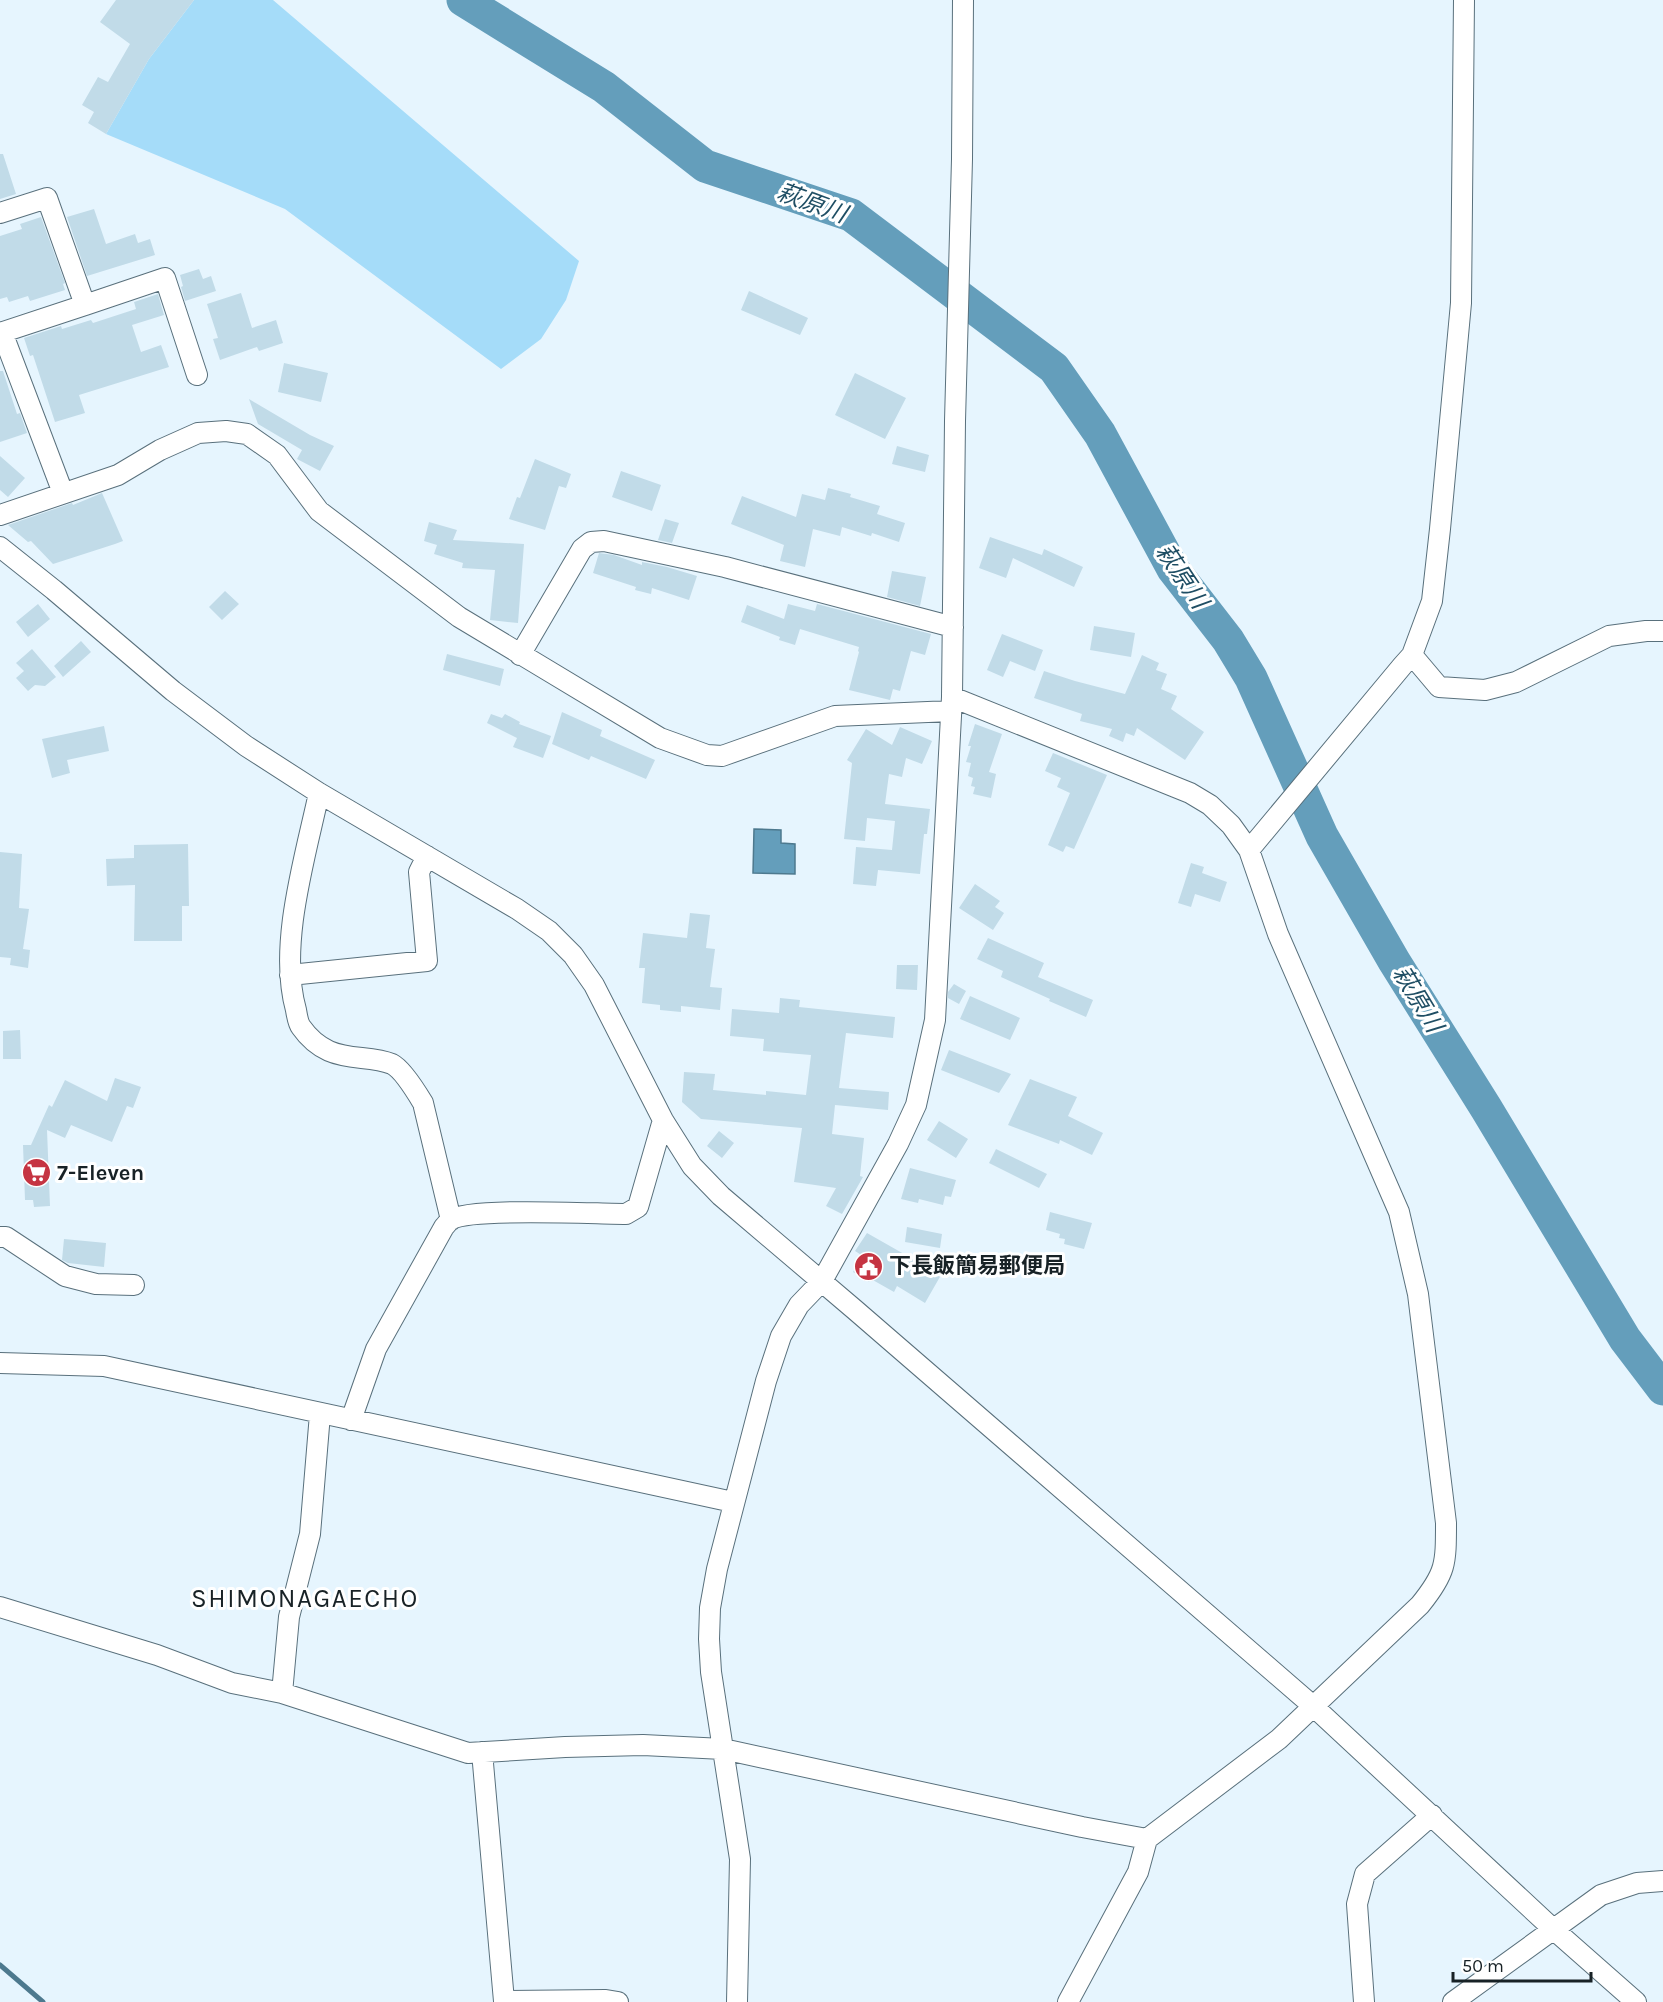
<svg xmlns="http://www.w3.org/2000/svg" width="1663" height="2002" viewBox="0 0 1663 2002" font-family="Karla,'Noto Sans JP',sans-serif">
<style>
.green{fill:#a5dcf9}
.water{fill:#649ebb;stroke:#4d798e;stroke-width:1.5}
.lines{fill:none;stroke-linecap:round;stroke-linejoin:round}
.stream{stroke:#4d798e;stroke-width:5}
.river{stroke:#649ebb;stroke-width:33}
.building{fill:#c1dbe8}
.minor-casing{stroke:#59707c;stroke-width:22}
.minor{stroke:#fff;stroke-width:20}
.labels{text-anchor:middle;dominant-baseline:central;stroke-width:6;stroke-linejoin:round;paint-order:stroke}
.poi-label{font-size:22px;font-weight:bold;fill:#182226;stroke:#fff;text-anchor:start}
.water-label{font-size:24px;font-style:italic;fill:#1f4e64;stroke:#fff}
.quarter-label{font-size:26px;letter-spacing:1.5px;fill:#182226;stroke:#fff}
</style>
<rect width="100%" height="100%" fill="#e6f5fe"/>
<path class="green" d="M194,0H273L579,261L566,300L541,339L501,369L285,209L106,134L149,59Z"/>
<path class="water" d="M754,829L781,830V843L795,844V874L753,873Z"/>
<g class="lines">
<path class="stream" d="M0,1965L43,2002"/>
<path class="river" d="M463,0L604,87L705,166L851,215L1054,368L1100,434L1173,569L1228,640L1251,678L1322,836L1394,961L1486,1108L1625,1339L1663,1389"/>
</g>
<path class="building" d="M116,0H194L149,59L106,134L88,123L94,112L82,105L98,77L108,82L130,44L100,22Z
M0,154H3L16,194L0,199Z
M94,209L106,244L135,234L138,243L150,239L155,255L87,276L67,217Z
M41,217L65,283L63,284L65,290L30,301L28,296L9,302L7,297L0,299V236L22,229L20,224Z
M199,269L203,279L211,276L216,291L185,301L181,287L183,286L180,275Z
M749,291L808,318L800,335L741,310Z
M241,293L252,328L276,320L283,343L259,351L257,347L220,360L213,339L218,338L207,304Z
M158,294L164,315L132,325L141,352L161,345L169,367L79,395L85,413L55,422L33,355L30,356L24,338L61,326L62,329L91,320L93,323L136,309L134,302Z
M284,363L328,373L321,402L278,392Z
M0,371H3L17,414L20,413L27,433L0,442Z
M855,373L906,398L885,439L835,415Z
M249,399L310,435L334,446L320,471L297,459L302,450L258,424Z
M897,446L929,455L925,472L892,464Z
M0,456L25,478L8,497L0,490Z
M535,459L571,474L566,488L559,486L545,530L509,519L517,497L520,498Z
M621,471L661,485L652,511L612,497Z
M828,488L851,494L850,497L880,506L877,514L905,523L899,542L872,533L871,536L842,527L840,536L813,529L805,567L780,561L784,545L731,524L742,496L796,517L802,494L825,500Z
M102,493L123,541L115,544L53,564L31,541L28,542L8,525L72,503L73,505Z
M665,519L679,523L672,543L658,540Z
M429,522L457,530L453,540L524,544L518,623L490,620L495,570L462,568L463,563L434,554L437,545L424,541Z
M990,537L1042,555L1044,549L1083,567L1074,587L1013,558L1006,578L979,568Z
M599,553L614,555L642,565V562L667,567L697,576L689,600L652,588L651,594L635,590L636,587L593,573Z
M892,571L926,577L920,606L887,597Z
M225,591L239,604L222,620L209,607Z
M38,604L50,619L28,637L16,622Z
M788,604L815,611L817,604L931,634L925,655L911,651L900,691L893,689L890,700L849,690L859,652L858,651L859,647L800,629L795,645L779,640L780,637L741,622L747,605L784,619Z
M1094,626L1135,633L1131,657L1090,650Z
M1002,634L1043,650L1035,671L1010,661L1003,677L987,670Z
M81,641L91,652L63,677L54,666Z
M32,649L56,677L45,686L35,685L28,691L16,678L24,671L16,663Z
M447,654L504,669L500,686L443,670Z
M1142,655L1159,663L1156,670L1167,674L1161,689L1177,696L1171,709L1204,732L1185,760L1137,728L1134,736L1126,733L1123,742L1109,736L1112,729L1080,721L1082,714L1034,698L1044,671L1075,681L1125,694Z
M562,712L602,730L600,736L655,760L646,779L591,756L589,760L552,744Z
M491,714L502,718L505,714L520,722L519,724L551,736L543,758L513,747L517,738L487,723Z
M975,724L1002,734L989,772L996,774L991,798L973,794L975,787L971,786L973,778L968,776L971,763L966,762L971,746H968Z
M104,726L109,751L67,760L70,773L52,778L42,739Z
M900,727L932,741L922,764L906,758L902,777L889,774L885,804L930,809L927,834H924L920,874L878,870L876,886L853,884L856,847L892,850L895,821L867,818L865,841L844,839L852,763L847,760L866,729L892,745Z
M1053,753L1107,775L1074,849L1066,846L1063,852L1048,845L1070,793L1057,787L1061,778L1045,771Z
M188,844L189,906H182V941H134L135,885L107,886L106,859L134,858V845Z
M0,852L22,854L19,908L29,909L23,949L30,950L28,968L10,965L11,958L0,957Z
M1191,863L1204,867L1202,873L1227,882L1220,902L1195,894L1191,907L1178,903Z
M975,884L1000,901L995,907L1004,913L993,930L959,908Z
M690,913L710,915L706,948L715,949L710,987L722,988L720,1010L681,1006V1012L660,1010V1005L642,1003L645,968H639L643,933L687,938Z
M988,938L1044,963L1038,977L1093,1000L1086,1017L1049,1001L1050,999L1001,977L1003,971L977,959Z
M897,965H918L917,990L896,989Z
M954,984L966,991L959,1004L948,998V992Z
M970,996L1020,1018L1010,1040L960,1019Z
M780,998L800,1000L799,1007L895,1017L893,1038L846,1033L839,1088L889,1092L888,1110L835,1105L832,1134L864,1138L860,1176L863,1177L842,1214L826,1206L836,1188L794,1182L802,1128L701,1119L682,1102L684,1072L715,1074L713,1090L766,1095V1091L806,1095L811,1055L763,1051L764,1039L730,1036L732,1009L779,1013Z
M20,1030L21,1059H3V1031Z
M949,1050L1011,1074L999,1093L941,1070Z
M115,1078L141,1087L133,1108L127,1106L112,1142L71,1125L65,1138L47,1130L50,1206L34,1207L33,1200H25L23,1145H31L49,1105L52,1107L65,1080L107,1101Z
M1030,1079L1077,1097L1068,1116L1103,1133L1092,1155L1060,1140L1059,1144L1008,1125Z
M939,1121L968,1139L956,1158L927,1140Z
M719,1131L734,1143L722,1158L707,1146Z
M996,1149L1047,1174L1039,1188L989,1163Z
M910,1168L956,1180L951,1197L945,1196L943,1205L919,1199L918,1203L901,1199Z
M1050,1212L1092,1223L1084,1249L1064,1244L1065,1239L1059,1238L1060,1234L1046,1230Z
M907,1227L942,1234L940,1248L905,1242Z
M867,1233L941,1275L925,1303L897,1286L894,1292L871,1279L869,1282L853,1272L863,1256L855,1251Z
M64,1239L106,1243L104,1267L68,1263L62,1260Z"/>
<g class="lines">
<defs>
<path id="minor" d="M0,213L47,198L85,305L0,333
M85,305L165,278L197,375
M2,332L63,493
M0,515L118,475L160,450L198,433L226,431L247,434L277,455L319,511L459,617L660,738L707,755L722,756L835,716L951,711
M0,547L54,590L173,691L246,746L319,793L517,909L549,931L573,955L594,985L663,1120L692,1166L721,1196L854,1309L1313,1706L1552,1928L1636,2002
M520,655L582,549L591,542L604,541L725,567L953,627
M1412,655L1439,687L1485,690L1516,682L1609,636L1646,631H1663
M952,697L1190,793L1210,805L1231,825L1249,850L1278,934L1399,1212L1418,1294L1446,1523C1446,1564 1446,1573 1420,1605L1279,1739L1147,1839L1138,1872L1068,2002
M319,793C305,858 278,946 296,1010C297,1016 298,1023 301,1027C308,1037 318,1046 329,1051C349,1060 372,1056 392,1064C402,1069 417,1093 423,1103L451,1220
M1249,850L1403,665L1412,655L1432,601L1440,529L1461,303L1464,0
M290,975L427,961L419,872L427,856
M0,1237H6L65,1276L96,1284L134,1285
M0,1363L104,1366L733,1502
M351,1420L376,1349L444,1227C446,1225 448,1222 450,1220C470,1207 595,1214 626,1214L638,1207L663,1120
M0,1607L157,1655L232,1683L282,1693L468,1753L565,1747L643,1745L723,1749L1082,1827L1147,1839
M282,1693L289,1617L310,1534L320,1414
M482,1752L504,2001L606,2000L618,2002
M737,2002L740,1859L711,1672L709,1639L710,1608L717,1569L766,1381L781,1336L799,1305L822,1281L898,1144L916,1105L935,1020L952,697L955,421L962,159L963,0
M1364,2002L1357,1904L1365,1874L1432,1815
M1453,2002L1601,1895L1637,1883L1663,1881"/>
</defs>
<use href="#minor" class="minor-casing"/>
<use href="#minor" class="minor"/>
</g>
<defs>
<symbol id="supermarket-disc" viewBox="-11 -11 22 22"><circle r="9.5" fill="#c53442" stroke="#fff"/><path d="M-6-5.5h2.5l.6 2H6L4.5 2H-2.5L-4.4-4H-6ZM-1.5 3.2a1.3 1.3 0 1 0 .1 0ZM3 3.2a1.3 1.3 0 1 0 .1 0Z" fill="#fff"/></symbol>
<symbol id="civic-disc" viewBox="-11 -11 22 22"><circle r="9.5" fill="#c53442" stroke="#fff"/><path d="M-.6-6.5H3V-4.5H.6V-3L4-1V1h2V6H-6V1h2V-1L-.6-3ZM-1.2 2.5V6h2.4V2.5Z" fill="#fff"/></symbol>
</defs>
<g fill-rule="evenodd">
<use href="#supermarket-disc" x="20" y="1156" width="33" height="33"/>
<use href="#civic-disc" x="852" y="1250" width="33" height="33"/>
</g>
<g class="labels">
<g class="poi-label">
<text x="57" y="1173">7-Eleven</text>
<text x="889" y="1266">下長飯簡易郵便局</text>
</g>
<g class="water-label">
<text transform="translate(812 203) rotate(20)">萩原川</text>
<text transform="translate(1182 576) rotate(56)">萩原川</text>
<text transform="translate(1418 999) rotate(59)">萩原川</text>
</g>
<g class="quarter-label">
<text x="305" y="1598">SHIMONAGAECHO</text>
</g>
</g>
<path d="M1453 1972v9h138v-9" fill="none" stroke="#182226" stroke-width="3"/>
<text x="1462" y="1972" font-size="18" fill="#182226" stroke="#ffffff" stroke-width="4.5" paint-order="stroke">50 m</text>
</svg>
